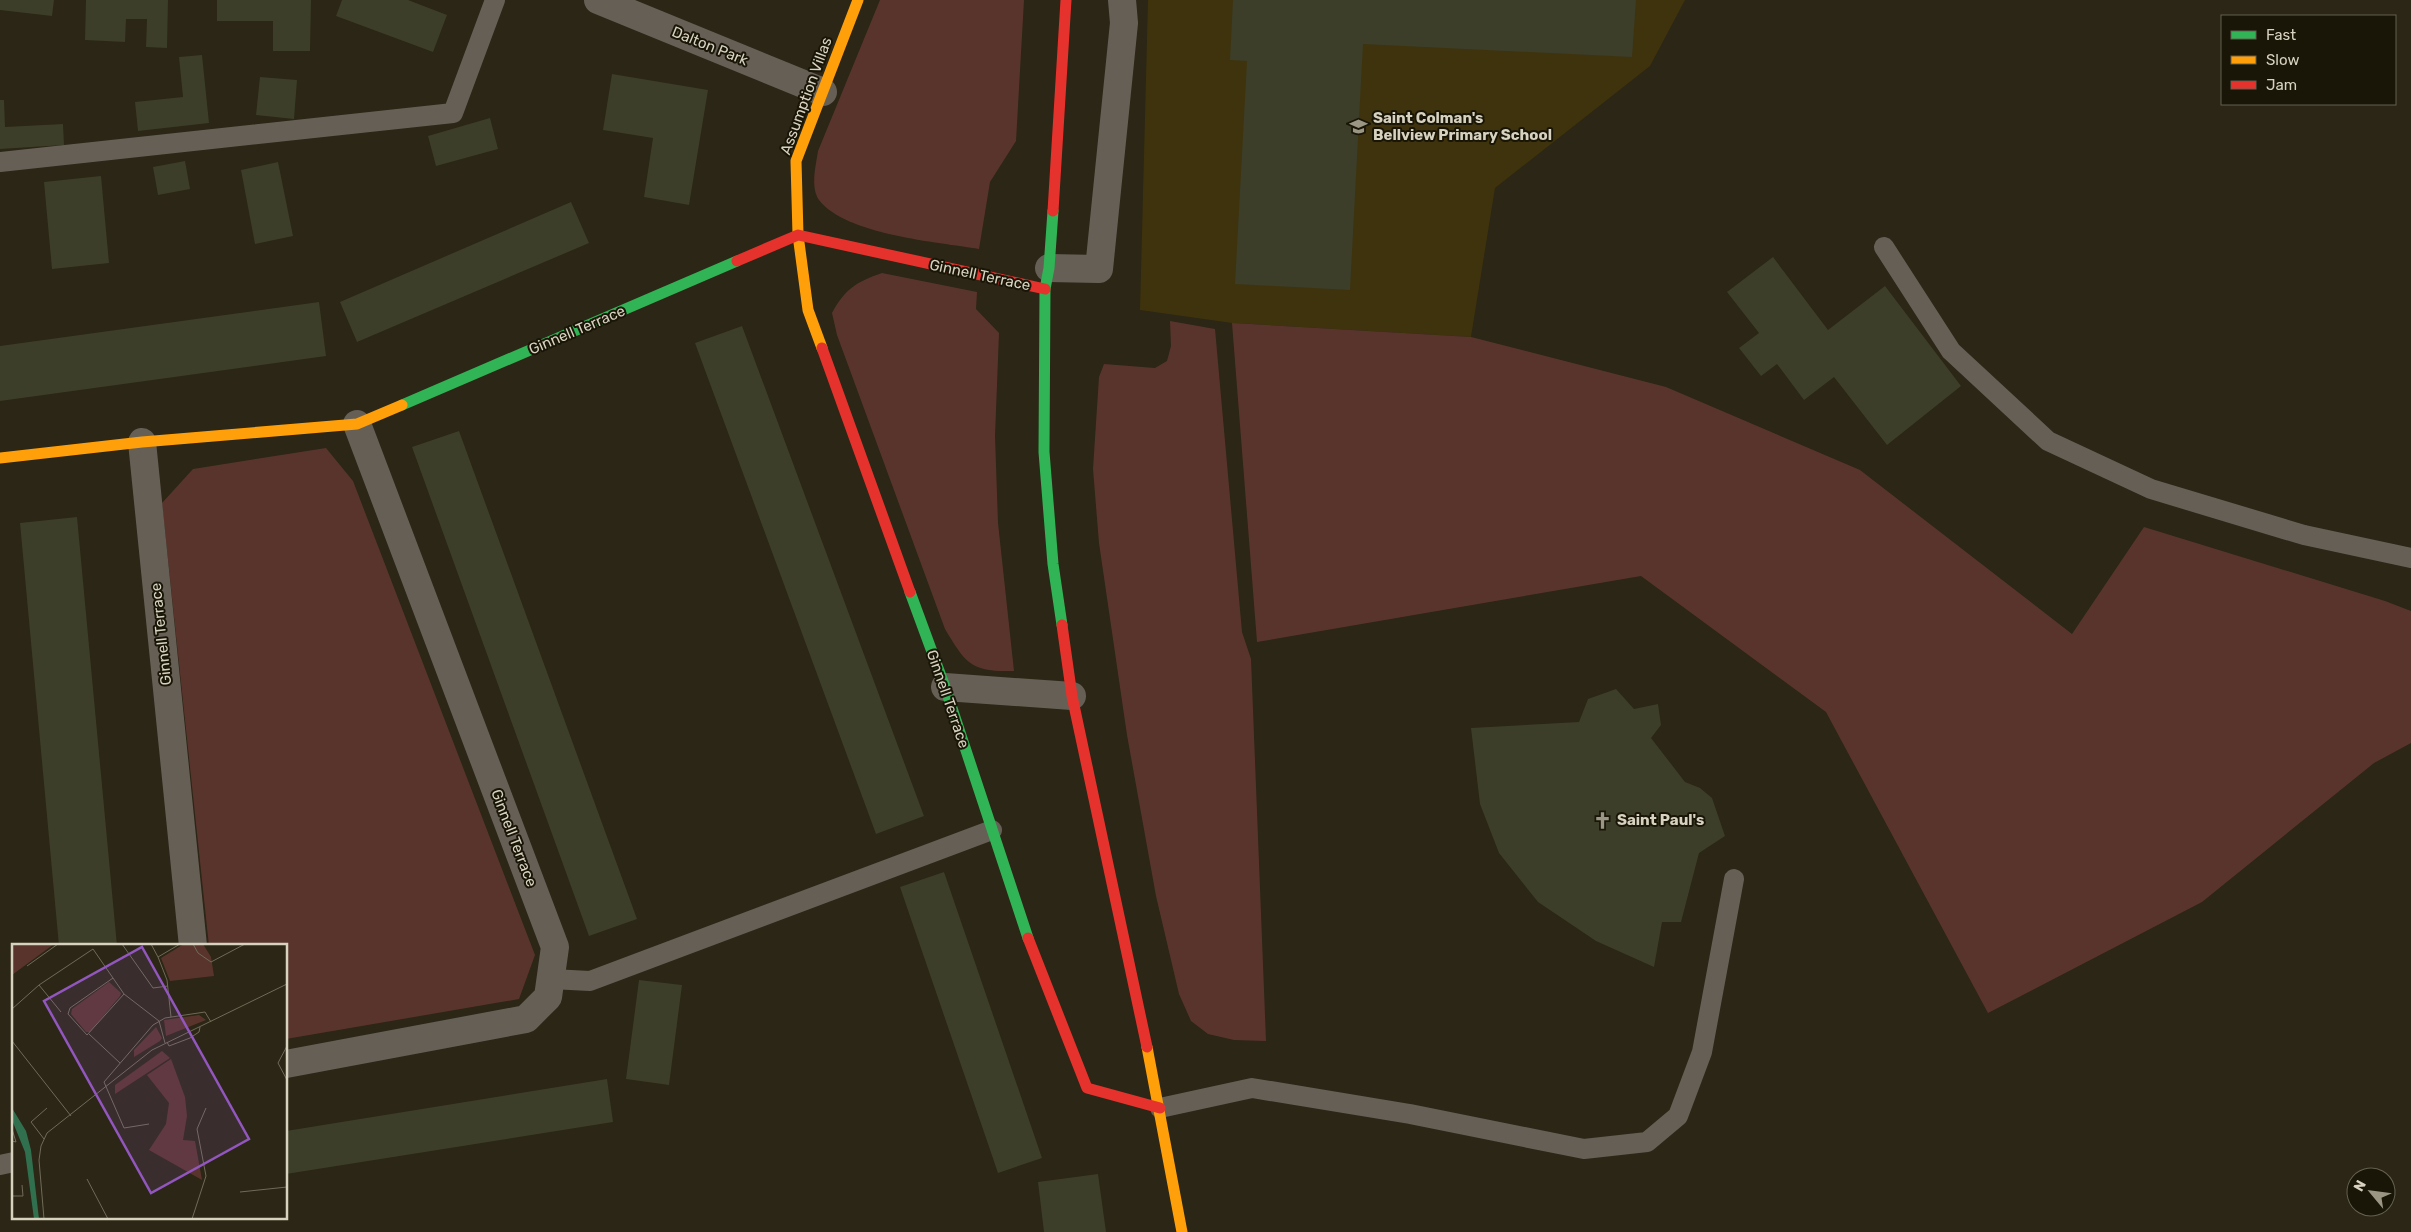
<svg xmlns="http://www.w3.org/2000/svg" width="2411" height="1232" viewBox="0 0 2411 1232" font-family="Rubik,sans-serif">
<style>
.built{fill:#3e330d}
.green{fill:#59342d}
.building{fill:#3c3e29}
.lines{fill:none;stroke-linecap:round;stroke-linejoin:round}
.lane{stroke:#665f56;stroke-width:20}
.street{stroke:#665f56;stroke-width:28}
.fast{stroke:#30b455;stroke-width:11}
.slow{stroke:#ff9f0a;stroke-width:11}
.jam{stroke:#e5322d;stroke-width:11}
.labels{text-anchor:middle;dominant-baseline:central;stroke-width:4;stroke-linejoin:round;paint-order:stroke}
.street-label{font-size:15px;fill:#d7d2c0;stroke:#191507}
.poi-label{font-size:15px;font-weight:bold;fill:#d7d2c0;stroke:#191507;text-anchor:start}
.inset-road{fill:none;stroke:#706b59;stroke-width:1}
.view{fill:#9256bf;fill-opacity:0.15;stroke:#9256bf;stroke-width:2.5}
.inset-edge{fill:none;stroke:#d7d2c0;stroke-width:2.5}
</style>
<rect width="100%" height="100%" fill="#2b2615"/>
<path class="built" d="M1148,0H1685L1650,66L1495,188L1471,337L1232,323L1140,310Z"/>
<path class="green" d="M880,0H1024L1016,141L990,182L979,249C938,242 846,235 819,200C810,187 816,165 818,151Z
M882,273L977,292L976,309L999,333L995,436L998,523L1014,671C971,672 966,664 945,629L837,335L832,313C845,289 856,282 882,273Z
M1170,321L1215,329L1242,632L1251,659L1266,1041L1234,1040L1208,1034L1191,1021L1179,994L1156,896L1127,735L1099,543L1093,469L1099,377L1104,364L1155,368L1167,361L1171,346Z
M1232,323L1471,337L1666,387L1860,470L2072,634L2144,527L2385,601L2411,611V743L2374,763L2202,902L1988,1013L1826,712L1641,576L1257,642Z
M326,448L353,481L535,955L519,999L286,1039V946H209L162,503L193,469Z"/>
<path class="building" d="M0,0H54L52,16L0,10Z
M86,0H168L167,48L146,47L147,19H126L125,42L85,40Z
M217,0H311L310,51H273V21H217Z
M342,0H408L447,15L433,52L336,16Z
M1233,0H1636L1632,57L1363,44L1350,290L1235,284L1247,61L1230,60Z
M202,55L209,123L138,131L135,102L183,97L179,57Z
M612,74L708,90L689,205L644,197L653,138L603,130Z
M260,77L297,80L294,119L256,115Z
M0,100H4L5,127L63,124L64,145L0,149Z
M490,118L498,149L436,166L428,136Z
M185,161L190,189L158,195L153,167Z
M278,162L293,236L255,244L241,170Z
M101,176L109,263L52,269L44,182Z
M571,202L589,243L357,342L340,302Z
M1773,257L1828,330L1885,286L1961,386L1887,445L1834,377L1804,400L1777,364L1761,376L1739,348L1759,333L1727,292Z
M319,302L326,356L0,401V346Z
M742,326L924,816L876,834L695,343Z
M459,431L637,919L589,936L412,447Z
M77,517L117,946H59L20,523Z
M1616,689L1634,709L1658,704L1661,725L1651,738L1685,782L1700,788L1712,798L1725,836L1699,853L1681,922H1662L1654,967L1596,941L1538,902L1499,853L1480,804L1471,728L1579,722L1588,699Z
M944,872L1042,1158L998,1173L900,887Z
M639,980L682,985L669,1085L626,1079Z
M607,1079L613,1122L286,1174V1131Z
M1098,1174L1106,1232H1044L1038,1182Z"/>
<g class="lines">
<path class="lane" d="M0,162L453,113L495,0
M1884,247L1951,351L2048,441L2151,489L2304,535L2411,558
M551,979L590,981L992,830
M1160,1108L1252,1088L1410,1114L1584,1149L1647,1142L1678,1116L1702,1052L1734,879
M0,1165L14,1162"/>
<path class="street" d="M598,0L823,92
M1049,268L1099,269L1124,23L1122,0
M142,442L193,946
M945,687L1072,696
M286,1064L526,1019L548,997L555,947L357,424"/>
<path class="fast" d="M1053,211L1049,268L1045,289L1044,452L1053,564L1062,625
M402,405L737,261
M910,592L945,687L1028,938"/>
<path class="slow" d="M822,348L808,310L798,235L796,161L858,0
M0,458L142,442L357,424L402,405
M1147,1047L1182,1232"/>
<path class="jam" d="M1053,211L1066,0
M737,261L798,235L1045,289
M822,348L910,592
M1062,625L1072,696L1147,1047
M1028,938L1087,1088L1160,1108"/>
</g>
<defs>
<symbol id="school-bare" viewBox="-9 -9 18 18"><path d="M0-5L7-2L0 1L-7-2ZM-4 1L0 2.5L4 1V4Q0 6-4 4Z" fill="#9b9684" stroke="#191507" stroke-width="2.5" paint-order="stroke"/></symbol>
<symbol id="church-bare" viewBox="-9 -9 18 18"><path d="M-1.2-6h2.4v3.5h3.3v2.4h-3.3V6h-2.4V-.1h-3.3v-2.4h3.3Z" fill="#9b9684" stroke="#191507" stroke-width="2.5" paint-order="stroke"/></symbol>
</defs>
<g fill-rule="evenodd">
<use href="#school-bare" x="1346" y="114" width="25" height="25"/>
<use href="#church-bare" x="1590" y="808" width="25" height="25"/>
</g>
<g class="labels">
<g class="street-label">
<text transform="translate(710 46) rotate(22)">Dalton Park</text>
<text transform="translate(806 96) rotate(-70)">Assumption Villas</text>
<text transform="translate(980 275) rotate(12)">Ginnell Terrace</text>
<text transform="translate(577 330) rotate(-23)">Ginnell Terrace</text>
<text transform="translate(161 634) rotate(-96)">Ginnell Terrace</text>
<text transform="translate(948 699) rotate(71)">Ginnell Terrace</text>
<text transform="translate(514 838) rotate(69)">Ginnell Terrace</text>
</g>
<g class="poi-label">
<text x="1373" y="118">Saint Colman's<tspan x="1373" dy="17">Bellview Primary School</tspan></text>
<text x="1617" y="820">Saint Paul's</text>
</g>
</g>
<g transform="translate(12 944)">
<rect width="275" height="275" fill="#2b2615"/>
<path d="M0,0H42L0,31ZM172,0H191L199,13L202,32L158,37L149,14ZM97,38L109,49L108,52L78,88H74L59,70L60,65ZM187,71L194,76L154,92L152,76ZM144,83L150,94L148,97L122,113V106ZM150,107L158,114L103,150V141ZM159,115L173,153L175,172L171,196L183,197L190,236L137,206L154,180L157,159L135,131Z" fill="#59342d"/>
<path d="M0,164L14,187L19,206L27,275H22L13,208L0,176Z" fill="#31704e"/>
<path class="inset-road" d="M110,0L141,44L156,42M139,0L146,13L168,0M181,0L186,9L199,18L233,0M146,13L155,36L159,73M15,22L46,0M101,34L58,64L56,70L75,91L112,50M27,41L49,68M0,65L27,41L81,5L112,50L147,77L153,99M77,90L108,119M0,97L59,172M155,98L157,102L178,94L187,88L188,83M275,102L266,119L275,136M137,180L112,184L92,138L141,81L153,74L193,68L199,78M0,185L4,198L0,197M32,195L19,178L35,164M75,235L96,275M228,248L275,243M0,252H11L10,241M32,275L27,216L29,202L35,189L140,106L275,40M180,275L194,232L185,185L194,164"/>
<path class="view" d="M130,3L237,195L139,249L32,57Z"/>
<rect width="275" height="275" class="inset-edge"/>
</g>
<rect x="2221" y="15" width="175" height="90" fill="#191507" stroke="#656151"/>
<rect x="2231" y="31" width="25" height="8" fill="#30b455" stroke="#656151"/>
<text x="2266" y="40" font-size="15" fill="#d7d2c0">Fast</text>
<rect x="2231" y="56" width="25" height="8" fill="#ff9f0a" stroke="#656151"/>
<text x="2266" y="65" font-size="15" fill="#d7d2c0">Slow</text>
<rect x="2231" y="81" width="25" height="8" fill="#e5322d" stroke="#656151"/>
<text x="2266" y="90" font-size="15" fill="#d7d2c0">Jam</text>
<g transform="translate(2371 1192) rotate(299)"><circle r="24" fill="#191507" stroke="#656151"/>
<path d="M0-4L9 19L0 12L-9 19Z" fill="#9b9684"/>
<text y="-8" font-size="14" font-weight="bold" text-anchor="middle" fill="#d7d2c0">N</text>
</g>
</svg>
